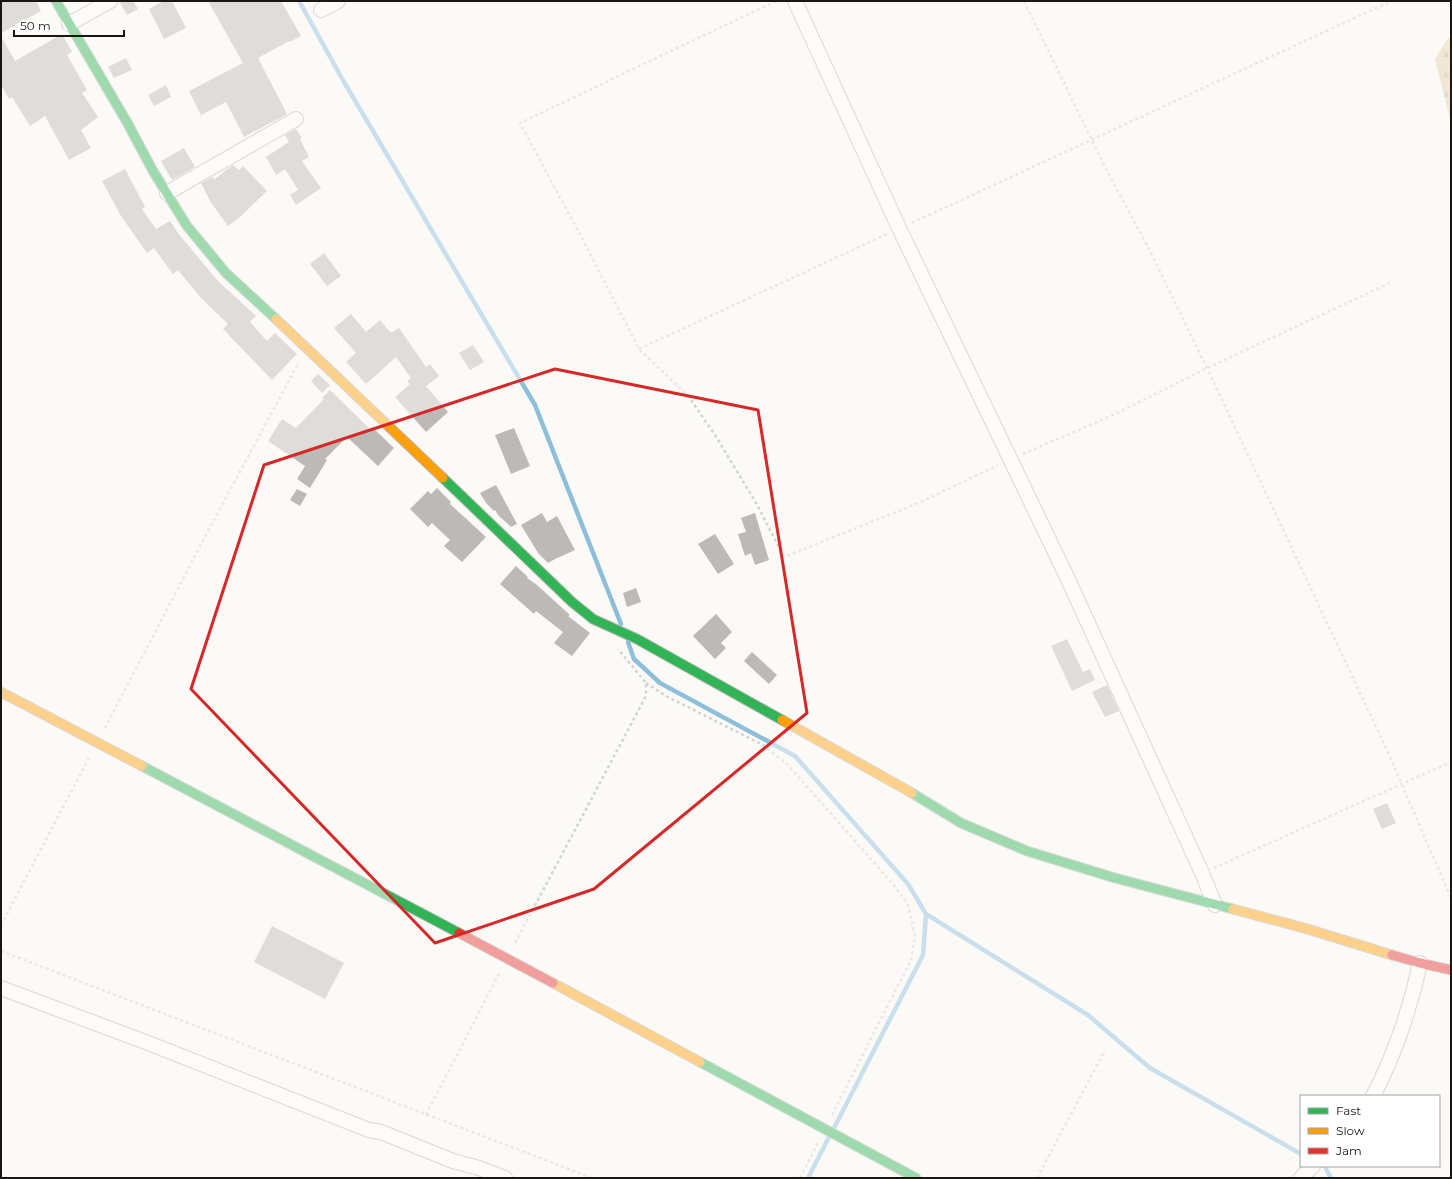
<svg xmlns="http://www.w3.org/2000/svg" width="1452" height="1179" viewBox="0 0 1452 1179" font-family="Montserrat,sans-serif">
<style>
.forest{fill:url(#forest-firs)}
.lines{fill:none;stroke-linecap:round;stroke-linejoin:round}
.stream{stroke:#8dbfdb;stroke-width:4.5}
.building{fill:#bcbab6}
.street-casing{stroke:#b4b2ae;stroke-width:16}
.fast-casing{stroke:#b4b2ae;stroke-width:11}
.slow-casing{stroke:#b4b2ae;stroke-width:11}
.jam-casing{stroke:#b4b2ae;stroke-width:11}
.path{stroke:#d3d3d2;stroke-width:2.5;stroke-dasharray:3 3;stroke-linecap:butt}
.street{stroke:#fffefe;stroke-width:14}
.fast{stroke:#30b455;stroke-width:9}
.slow{stroke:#ff9f0a;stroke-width:9}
.jam{stroke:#e5322d;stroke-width:9}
.marked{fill:none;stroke:#d62828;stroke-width:3;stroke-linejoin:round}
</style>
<defs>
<pattern id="forest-firs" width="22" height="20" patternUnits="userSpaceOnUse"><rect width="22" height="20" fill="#e5d1ab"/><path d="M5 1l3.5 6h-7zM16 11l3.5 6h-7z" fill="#c4b392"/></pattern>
</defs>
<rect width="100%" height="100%" fill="#fcfaf7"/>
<path class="forest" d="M1448,38H1451V123L1435,59Z"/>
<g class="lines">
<path class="stream" d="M299,1L344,82L535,405L621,624
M628,642L634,659L660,683L795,756L908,884L926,914L923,955L834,1128
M926,914L1088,1015L1150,1068L1301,1154
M1326,1169L1331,1178
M808,1178L829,1137"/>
</g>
<path class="building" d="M1,1H36L41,11L1,33Z
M119,1H133L138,9L127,15Z
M164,1H172L186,28L164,39L149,9Z
M208,1H281L301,36L290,42L289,41L258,58L287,114L244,137L226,102L201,115L189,91L243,63Z
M62,34L72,52L67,55L87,90L82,93L98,117L81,130L91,148L69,160L45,116L30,126L12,97L9,99L1,85V36L15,61Z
M126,58L132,70L114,78L108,67Z
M166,85L171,97L154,106L148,95Z
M296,129L302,138L300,139L309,157L302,161L321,188L296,205L290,195L298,190L285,169L276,175L266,157L289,142L285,135Z
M184,148L195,167L172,180L161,161Z
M233,165L239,170L243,166L267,191L240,217L228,226L210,201L201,183L213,177L214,180L227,169Z
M125,169L145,207L142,209L156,229L170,221L178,233L217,280L256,316L250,322L267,341L275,333L297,354L272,380L223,329L228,324L202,299L178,270L173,274L154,248L147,253L121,216L102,181Z
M324,253L341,276L327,286L310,264Z
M351,314L366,332L380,320L391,333L399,328L426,367L430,364L439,376L426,386L448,412L426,432L395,397L410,384L407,381L411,378L396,357L366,384L346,362L356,353L334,328Z
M473,345L484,362L470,370L459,353Z
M318,374L330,385L322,393L311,381Z
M330,390L370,429L372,427L394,448L378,466L347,437L325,459L327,460L310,488L297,479L305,466L268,441L282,419L296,428L324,399L322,398Z
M514,428L530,466L511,474L495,435Z
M496,485L517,524L511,527L498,515L495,510L494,511L486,503L480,493Z
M437,488L451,502L450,504L486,537L462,562L444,546L450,540L432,523L428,527L410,509L428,491L431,494Z
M297,489L307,494L300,506L290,500Z
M542,513L547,522L557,516L575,550L555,559L548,563L538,553L521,525Z
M755,513L769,560L755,565L751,553L745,556L738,534L746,532L741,518Z
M715,534L734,564L718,574L698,544Z
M516,566L528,577L527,578L537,585L570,615L568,616L590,633L572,656L554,643L563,632L536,611L534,614L500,584Z
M636,588L641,602L627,607L623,593Z
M716,614L732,632L721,643L726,648L715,659L693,636Z
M1067,639L1083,672L1090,669L1095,680L1072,691L1051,646Z
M752,652L777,675L769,684L744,661Z
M1107,685L1119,711L1105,717L1092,692Z
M1387,803L1396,823L1382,829L1373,809Z
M272,926L344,963L325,999L254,962Z"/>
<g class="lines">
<defs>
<path id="street" d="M795,1L899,228L1067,577L1202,873L1215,905
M321,10L338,1
M69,24L110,1
M167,193L296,119
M1,988L143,1041L369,1130L381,1132L453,1161L479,1168L505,1178
M1373,1096C1394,1057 1411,1006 1420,963
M1301,1178L1313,1166"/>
<path id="fast" d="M56,1L128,124L153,171L187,226L226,273L276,319
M443,478L572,602L593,619L637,639L782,720
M142,766L459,933
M912,793L961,823L1027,851L1115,878L1233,909
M700,1062L916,1178"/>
<path id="slow" d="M276,319L443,478
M1,692L142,766
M782,720L912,793
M1233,909L1304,928L1392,955
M553,983L700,1062"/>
<path id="jam" d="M459,933L553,983
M1392,955L1420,963L1451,970"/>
</defs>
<use href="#street" class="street-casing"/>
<use href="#fast" class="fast-casing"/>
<use href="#slow" class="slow-casing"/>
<use href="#jam" class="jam-casing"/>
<path class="path" d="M776,1L520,123L583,240L639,349L689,397L715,435L755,501L784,557L921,502L998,465
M1024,1L1106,169L1149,249L1207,368L1386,748L1451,898
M912,223L1391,1
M639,349L887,234
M1023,454L1111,416L1207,368L1392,282
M646,683L666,696L763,745L788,765L893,884L908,905L915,936L911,960L832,1115
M105,728L207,533L299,362
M1214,868L1451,762
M1,925L89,758
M515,943L646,696V683L618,649
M1,951L592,1178
M426,1115L500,972
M800,1178L818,1143
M1037,1178L1105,1050"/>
<use href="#street" class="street"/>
<use href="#fast" class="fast"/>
<use href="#slow" class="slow"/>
<use href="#jam" class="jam"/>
</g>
<path d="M0 0H1452V1179H0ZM555,369L758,410L807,713L594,889L435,943L191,689L264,465Z" fill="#fcfaf7" fill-opacity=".55" fill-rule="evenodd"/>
<path class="marked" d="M555,369L758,410L807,713L594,889L435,943L191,689L264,465Z"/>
<rect width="1452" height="1179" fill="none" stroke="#1a1713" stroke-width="4"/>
<rect x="1300" y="1095" width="140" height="72" fill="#ffffff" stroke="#a3a2a1"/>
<rect x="1308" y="1108" width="20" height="6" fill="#30b455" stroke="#a3a2a1"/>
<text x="1336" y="1115" font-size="12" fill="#1a1713">Fast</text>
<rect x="1308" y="1128" width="20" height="6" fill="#ff9f0a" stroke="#a3a2a1"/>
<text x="1336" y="1135" font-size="12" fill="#1a1713">Slow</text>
<rect x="1308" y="1148" width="20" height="6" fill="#e5322d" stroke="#a3a2a1"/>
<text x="1336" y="1155" font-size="12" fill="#1a1713">Jam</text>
<path d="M14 30v6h110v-6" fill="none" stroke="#1a1713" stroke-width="2"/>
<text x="20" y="30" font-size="12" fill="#1a1713" stroke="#ffffff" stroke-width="3" paint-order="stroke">50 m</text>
</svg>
